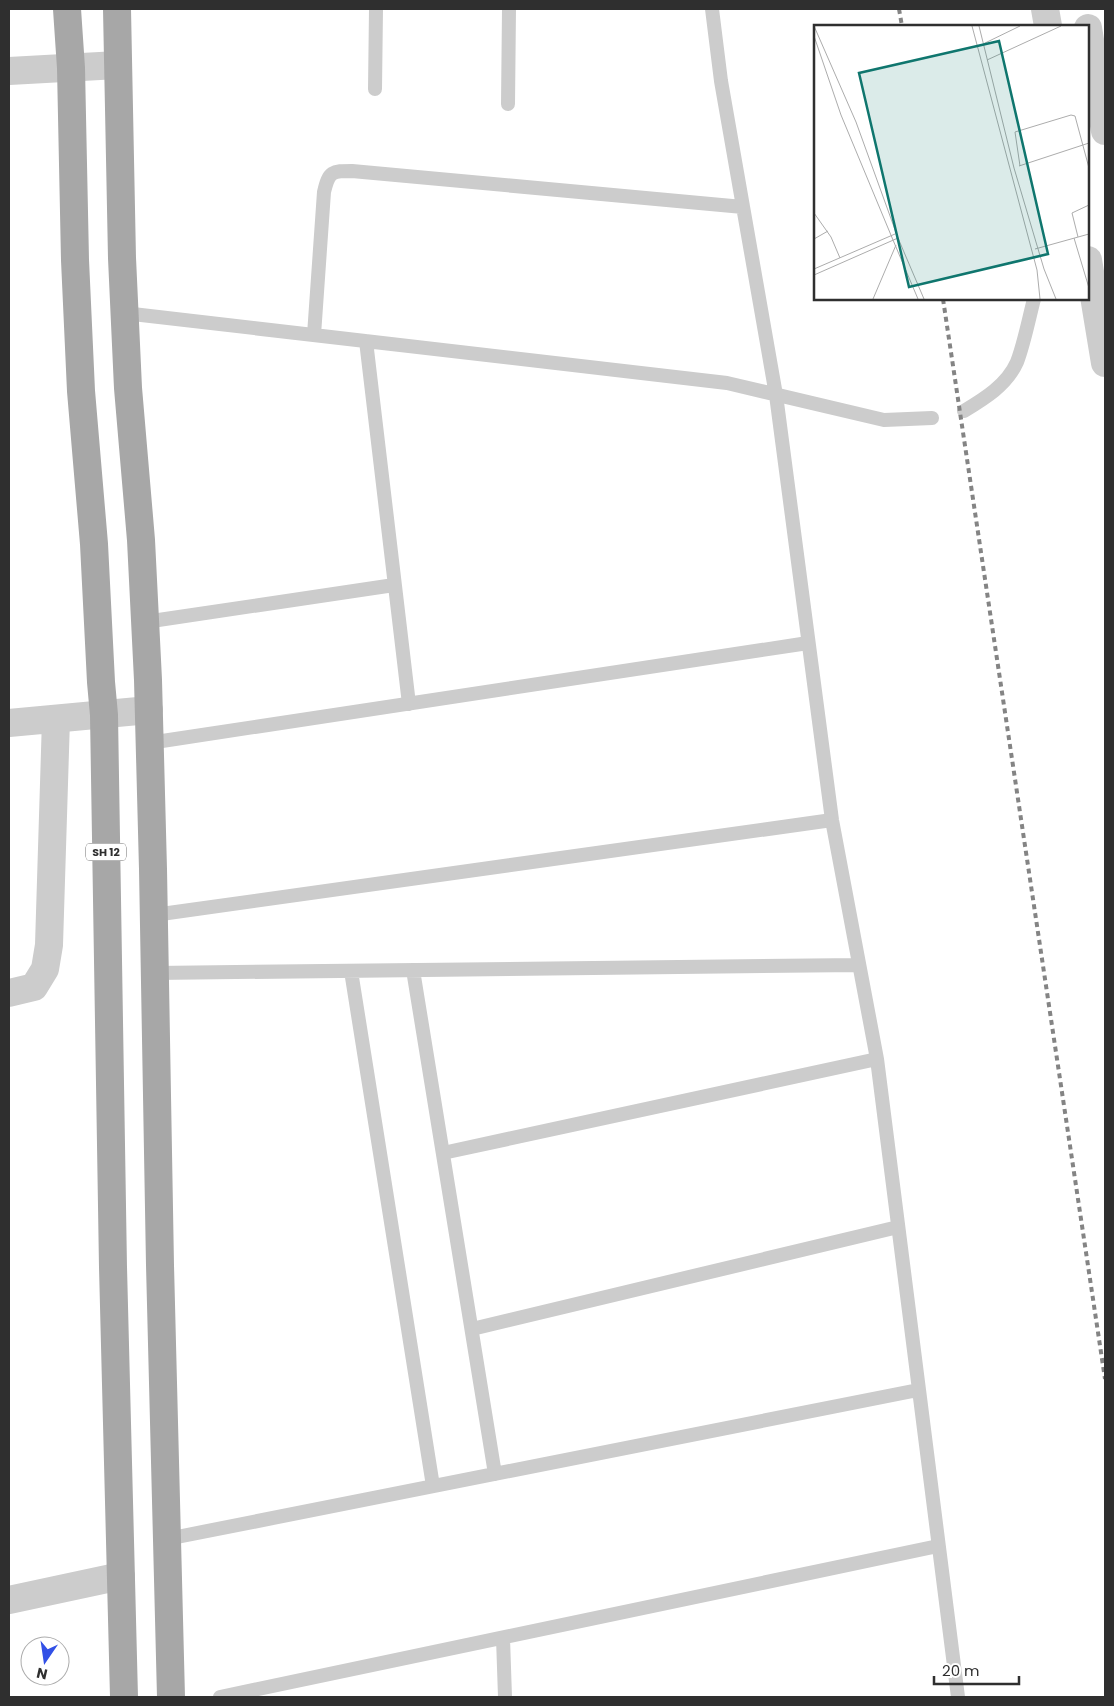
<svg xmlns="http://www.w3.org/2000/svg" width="1114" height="1706" viewBox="0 0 1114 1706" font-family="Poppins,sans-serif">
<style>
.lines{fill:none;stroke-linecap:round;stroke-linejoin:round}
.service{stroke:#ccc;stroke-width:14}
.minor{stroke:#ccc;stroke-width:28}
.primary{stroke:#a7a7a7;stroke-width:28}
.rail{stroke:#848484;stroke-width:4;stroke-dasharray:5 4;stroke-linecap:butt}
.labels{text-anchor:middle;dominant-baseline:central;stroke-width:5;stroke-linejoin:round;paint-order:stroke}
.shield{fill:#fff;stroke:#6d6d6d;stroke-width:1}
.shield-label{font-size:11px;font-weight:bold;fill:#2f2f2f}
.inset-road{fill:none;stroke:#acacac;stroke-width:1}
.view{fill:#0f766e;fill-opacity:0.15;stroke:#0f766e;stroke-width:2.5}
.inset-edge{fill:none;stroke:#2f2f2f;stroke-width:2.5}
</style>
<rect width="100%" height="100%" fill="#fff"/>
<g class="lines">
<path class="service" d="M712,9L721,81L776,395L832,820L877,1059L958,1697
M375,89L376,9
M508,104L509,9
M124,313L727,383L884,420L932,418
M314,335L324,192C329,171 332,171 352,171L743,207
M366,341L409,704
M964,411C984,399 1007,385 1017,362C1024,344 1029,318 1034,299
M145,622L394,585
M149,743L808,643
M154,915L832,820
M413,970L495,1474
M351,971L433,1486
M155,973L859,965
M443,1153L877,1059
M472,1329L898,1227
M167,1539L918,1390
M503,1638L505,1697
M220,1697L938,1546"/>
<path class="minor" d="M1045,9L1048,26
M1088,28L1105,131
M9,71L118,65
M1088,260L1105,363
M9,723L149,710
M9,993L34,987L45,969L49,945L56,719
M9,1600L121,1576"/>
<path class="primary" d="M67,9L71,68L75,260L81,391L94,544L101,682L104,715L113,1267L124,1697
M117,9L122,258L128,388L141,540L148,680L153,869L160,1265L171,1697"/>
<path class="rail" d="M899,9L902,26
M943,299L1105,1379"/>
</g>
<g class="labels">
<rect class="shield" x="86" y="843.5" width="40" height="17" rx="4"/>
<g class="shield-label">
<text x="106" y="852">SH 12</text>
</g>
</g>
<g transform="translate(814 25)">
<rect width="275" height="275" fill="#fff"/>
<path class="inset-road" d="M158,1L223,245L226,274M165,1L200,143L230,244L242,274M0,11L27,90L79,215M169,19L206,1M173,35L247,1M205,141L275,118M206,141L201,107L257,90L261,91L275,143M0,188L17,212L26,233M264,212L258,188L275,180M84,213L110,274M260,213L275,263M0,214L14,206M79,215L104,274M221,224L275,209M0,244L81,209M0,250L84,213L42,97L0,1M59,274L82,220"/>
<path class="view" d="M185,16L234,229L95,262L45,48Z"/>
<rect width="275" height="275" class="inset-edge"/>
</g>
<rect width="1114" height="1706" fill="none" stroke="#2f2f2f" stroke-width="20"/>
<g transform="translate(45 1661) rotate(193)"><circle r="24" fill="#ffffff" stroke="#acacac"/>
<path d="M0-4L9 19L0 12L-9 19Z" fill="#3250e6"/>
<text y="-8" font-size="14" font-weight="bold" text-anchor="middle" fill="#2f2f2f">N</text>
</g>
<path d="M934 1676v8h85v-8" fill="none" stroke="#2f2f2f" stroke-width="2.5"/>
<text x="942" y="1676" font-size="15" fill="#2f2f2f" stroke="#ffffff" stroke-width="4" paint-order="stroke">20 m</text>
</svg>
